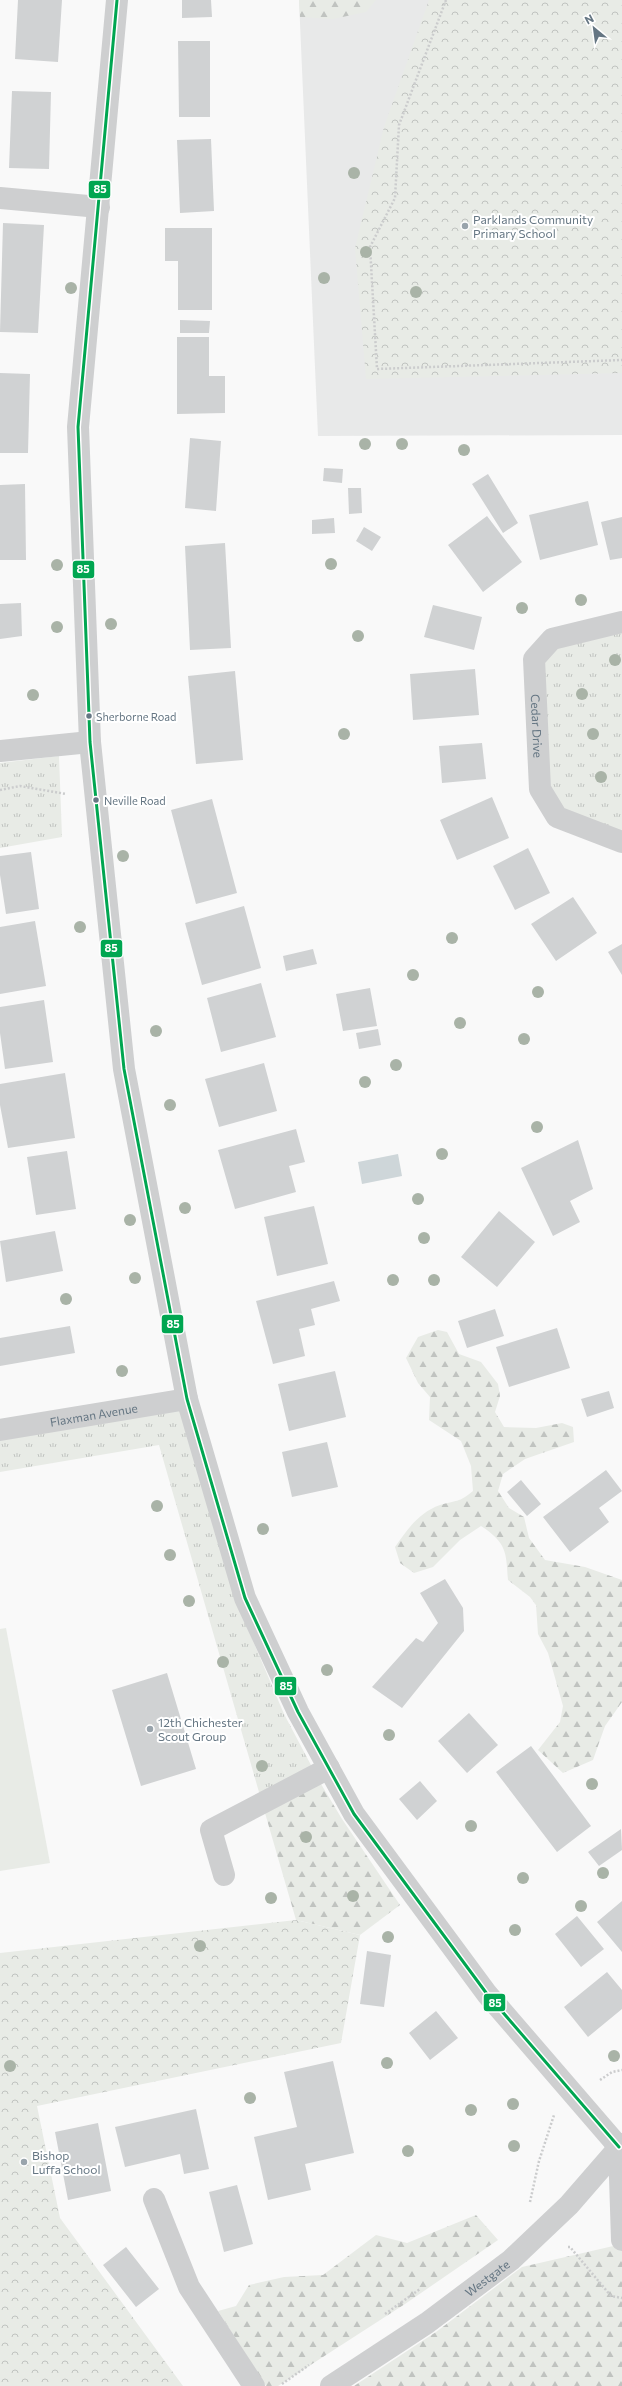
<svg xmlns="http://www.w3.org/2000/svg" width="622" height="2386" viewBox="0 0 622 2386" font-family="Commissioner,sans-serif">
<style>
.built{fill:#e8e9e9}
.grass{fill:url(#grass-tufts)}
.forest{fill:url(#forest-firs)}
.park{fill:url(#park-crowns)}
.pitch{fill:#e8ebe6}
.water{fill:#ced6d9}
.building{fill:#d0d2d3}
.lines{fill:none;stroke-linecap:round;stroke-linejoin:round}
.path{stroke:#cbcccd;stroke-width:2.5;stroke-dasharray:2 2;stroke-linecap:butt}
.minor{stroke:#cecfd0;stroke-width:22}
.bus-1-casing{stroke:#fff;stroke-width:6}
.bus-1{stroke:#00a651;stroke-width:3}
.tree{fill:#a9b3a7}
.poi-dot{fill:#99a4ac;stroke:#fff;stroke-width:1.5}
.bus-dot{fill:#657683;stroke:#fff;stroke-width:1.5}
.labels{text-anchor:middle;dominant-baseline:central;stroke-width:4;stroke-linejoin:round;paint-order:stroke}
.bus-label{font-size:11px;fill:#657683;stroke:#fff;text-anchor:start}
.poi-label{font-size:12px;fill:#657683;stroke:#fff;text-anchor:start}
.street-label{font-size:12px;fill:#657683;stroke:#fff}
.line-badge{stroke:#fff;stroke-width:1.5}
.badge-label{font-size:11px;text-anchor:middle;font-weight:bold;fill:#fff}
</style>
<defs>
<pattern id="grass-tufts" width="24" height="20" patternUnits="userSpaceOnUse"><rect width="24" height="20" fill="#e8ebe6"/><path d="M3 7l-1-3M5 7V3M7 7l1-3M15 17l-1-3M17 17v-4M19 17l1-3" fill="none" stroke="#c0c3c0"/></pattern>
<pattern id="forest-firs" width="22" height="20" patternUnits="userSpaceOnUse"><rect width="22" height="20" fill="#e8ebe6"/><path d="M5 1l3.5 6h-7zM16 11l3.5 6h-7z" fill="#c0c3c0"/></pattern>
<pattern id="park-crowns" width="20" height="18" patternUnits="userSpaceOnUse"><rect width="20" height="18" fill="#e8ebe6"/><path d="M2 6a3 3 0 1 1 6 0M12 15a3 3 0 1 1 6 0" fill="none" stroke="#c0c3c0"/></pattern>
</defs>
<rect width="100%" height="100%" fill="#f9f9f9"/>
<path class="built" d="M299,0H622V435L318,436Z"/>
<path class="grass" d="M622,628V836L562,812L548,787L540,661L556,644Z
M59,756L62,837L0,848V763Z
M179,1408L237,1603L284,1714L321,1784L265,1813L159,1445L0,1472V1436Z"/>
<path class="forest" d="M299,0H376L366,12L333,19L300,17Z
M438,1330L447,1332L459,1354L481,1362L498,1384L500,1396L495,1412L504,1427L536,1428L562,1423L573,1427L574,1442L525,1459L503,1474L498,1491L509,1508L524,1517L529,1538L545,1560L585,1567L622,1580V1702L605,1726L593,1760L563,1773L538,1750L560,1722L563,1706L548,1653L538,1634L536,1605L530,1597L508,1580C506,1552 507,1543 481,1526L460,1540L433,1567L414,1573L400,1563L395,1547C407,1530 418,1513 440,1505C456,1500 459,1503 473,1491L471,1466L461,1441L429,1420L430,1397L418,1383L406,1358L418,1337Z
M321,1784L342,1819L400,1905L360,1935L296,1920L265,1813Z
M476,2215L498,2240L405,2304L278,2386H266L218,2311L236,2306L249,2285L284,2277L323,2275L376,2235L407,2243Z
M622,2244V2386H354L436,2332L522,2267Z"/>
<path class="park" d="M429,0H622V373L366,379L355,248L384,127Z
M296,1920L360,1935L341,2043L37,2106L60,2218L183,2386H0V1953Z"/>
<path class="pitch" d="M6,1628L50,1863L0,1871V1629Z"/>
<path class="water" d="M398,1154L402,1176L362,1184L358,1162Z"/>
<path class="building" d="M18,0H62L58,62L15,59Z
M182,0H211L212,17L182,18Z
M178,41H210V117H179Z
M12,91L51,92L49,169L9,168Z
M211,139L214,211L180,213L177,140Z
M3,223L44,225L38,333L0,332Z
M165,228H212V310H178V261H165Z
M180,320L210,321L209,333H180Z
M177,337H209V376H225V413L177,414Z
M0,373L30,374L28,453H0Z
M190,438L221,441L216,511L185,508Z
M324,468L343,469L342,483L323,481Z
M488,474L518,523L503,533L472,484Z
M25,484L26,560H0V485Z
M348,488H361L362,513L349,514Z
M588,501L598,545L540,560L529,515Z
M487,516L522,562L483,592L448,545Z
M622,517V558L610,560L601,522Z
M334,518L335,533L312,534V520Z
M364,527L381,537L372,551L356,541Z
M225,543L231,648L190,650L185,546Z
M21,603L22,636L0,639V604Z
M433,605L482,617L474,650L424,637Z
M475,669L479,715L413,720L410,674Z
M235,671L243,760L196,764L188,676Z
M482,743L486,779L442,783L439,746Z
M492,797L509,838L457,860L440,820Z
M212,799L237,893L196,904L171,810Z
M528,848L550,893L515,910L493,866Z
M31,852L39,909L6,914L0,875V856Z
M573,897L597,933L556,961L531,924Z
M244,906L261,968L202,985L185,923Z
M35,921L46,986L0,994V927Z
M622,944V975L608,952Z
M313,949L317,964L286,971L283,956Z
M261,983L276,1037L221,1052L207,998Z
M370,988L377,1026L343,1031L336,994Z
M44,1000L53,1062L5,1069L0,1033V1007Z
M378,1029L381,1045L359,1049L356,1033Z
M264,1063L277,1111L219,1127L205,1079Z
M65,1073L75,1138L8,1148L0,1105V1084Z
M296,1129L305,1162L289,1166L296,1192L235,1209L218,1150Z
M578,1140L593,1189L570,1201L580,1222L553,1236L521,1168Z
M67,1151L76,1209L36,1215L27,1157Z
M314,1206L328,1264L277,1276L264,1217Z
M499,1211L535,1242L497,1287L461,1257Z
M55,1231L63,1271L6,1282L0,1241Z
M334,1281L340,1301L311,1309L315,1325L299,1329L305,1356L273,1364L256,1301Z
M495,1309L504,1336L467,1348L458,1321Z
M70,1326L75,1353L0,1366V1338Z
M557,1328L570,1368L509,1387L496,1347Z
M335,1371L346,1417L289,1431L278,1384Z
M609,1391L614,1408L587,1417L581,1399Z
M327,1442L338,1487L292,1497L282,1452Z
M606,1470L622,1491L599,1508L609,1522L570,1552L543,1517Z
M521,1480L541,1504L527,1516L507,1492Z
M445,1579L463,1608L464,1631L402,1708L372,1687L416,1638L423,1642L438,1623L420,1593Z
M167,1673L196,1769L141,1786L112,1690Z
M469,1713L498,1745L467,1773L438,1741Z
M531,1746L591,1826L557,1852L496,1772Z
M420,1781L437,1801L417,1820L399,1799Z
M621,1829L622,1850L599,1866L588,1852Z
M622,1901V1952L597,1922Z
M577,1916L604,1949L581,1967L555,1934Z
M367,1951L391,1955L384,2007L360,2004Z
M607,1972L622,1990V2009L588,2037L564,2007Z
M436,2011L458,2038L430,2060L409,2033Z
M333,2061L354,2153L305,2164L311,2190L268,2200L254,2137L297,2127L284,2072Z
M196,2109L209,2169L184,2174L180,2154L125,2167L115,2127Z
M98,2123L111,2191L68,2200L55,2132Z
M237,2185L253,2244L224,2252L209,2192Z
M126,2247L159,2289L136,2307L103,2265Z"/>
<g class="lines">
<path class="path" d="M446,0L399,125L395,198L370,247L377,369L622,360
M0,790L20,786L66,794
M600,2080L612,2072L622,2070
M530,2202L539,2161L554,2115
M568,2247H570L611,2296L622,2298
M385,2314L420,2289
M282,2384L309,2365"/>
<g class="minor">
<path d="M117,0L78,427L90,742L124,1069L187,1399L245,1598L298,1712L354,1814L487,1994L619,2147"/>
<path d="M0,198L99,207"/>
<path id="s1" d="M622,622L552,639L534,659L540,789L557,817L622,842"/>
<path d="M0,751L90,742"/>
<path id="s2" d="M0,1430L187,1399"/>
<path d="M224,1875L211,1830L329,1768"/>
<path d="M619,2147L622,2240"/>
<path d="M154,2199L189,2287L254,2386"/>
<path id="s3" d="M331,2386L427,2323L511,2260L569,2205L622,2144"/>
</g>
<defs>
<path id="bus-1" d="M117,0L78,427L90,742L124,1069L187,1399L245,1598L298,1712L354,1814L487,1994L619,2147"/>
</defs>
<use href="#bus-1" class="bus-1-casing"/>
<use href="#bus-1" class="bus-1"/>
</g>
<g class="tree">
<circle cx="354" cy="173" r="6"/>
<circle cx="366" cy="252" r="6"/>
<circle cx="324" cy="278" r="6"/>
<circle cx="71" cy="288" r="6"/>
<circle cx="416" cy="292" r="6"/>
<circle cx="365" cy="444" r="6"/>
<circle cx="402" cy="444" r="6"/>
<circle cx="464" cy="450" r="6"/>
<circle cx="331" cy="564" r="6"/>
<circle cx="57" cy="565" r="6"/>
<circle cx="581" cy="600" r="6"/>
<circle cx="522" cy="608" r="6"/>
<circle cx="111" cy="624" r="6"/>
<circle cx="57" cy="627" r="6"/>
<circle cx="358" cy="636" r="6"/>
<circle cx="615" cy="660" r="6"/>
<circle cx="582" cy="694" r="6"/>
<circle cx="33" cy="695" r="6"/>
<circle cx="344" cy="734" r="6"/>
<circle cx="593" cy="734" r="6"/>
<circle cx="601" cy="777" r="6"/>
<circle cx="123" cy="856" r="6"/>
<circle cx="80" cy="927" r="6"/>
<circle cx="452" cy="938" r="6"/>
<circle cx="413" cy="975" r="6"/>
<circle cx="538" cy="992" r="6"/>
<circle cx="460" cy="1023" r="6"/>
<circle cx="156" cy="1031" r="6"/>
<circle cx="524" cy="1039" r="6"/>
<circle cx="396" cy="1065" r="6"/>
<circle cx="365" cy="1082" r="6"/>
<circle cx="170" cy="1105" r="6"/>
<circle cx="537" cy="1127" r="6"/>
<circle cx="442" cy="1154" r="6"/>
<circle cx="418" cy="1199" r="6"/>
<circle cx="185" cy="1208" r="6"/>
<circle cx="130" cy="1220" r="6"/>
<circle cx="424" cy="1238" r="6"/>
<circle cx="135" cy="1278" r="6"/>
<circle cx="393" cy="1280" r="6"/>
<circle cx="434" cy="1280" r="6"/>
<circle cx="66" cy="1299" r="6"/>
<circle cx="122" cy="1371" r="6"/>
<circle cx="157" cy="1506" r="6"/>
<circle cx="263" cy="1529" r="6"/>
<circle cx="170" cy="1555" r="6"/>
<circle cx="189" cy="1601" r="6"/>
<circle cx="223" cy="1662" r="6"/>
<circle cx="327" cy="1670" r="6"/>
<circle cx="389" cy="1735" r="6"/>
<circle cx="262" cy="1766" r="6"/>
<circle cx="592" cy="1784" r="6"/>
<circle cx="471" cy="1826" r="6"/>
<circle cx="306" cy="1837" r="6"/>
<circle cx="603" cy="1873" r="6"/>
<circle cx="523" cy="1878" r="6"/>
<circle cx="353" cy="1896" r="6"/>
<circle cx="271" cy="1898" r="6"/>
<circle cx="581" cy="1906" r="6"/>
<circle cx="515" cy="1930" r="6"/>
<circle cx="388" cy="1937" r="6"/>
<circle cx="200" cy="1946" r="6"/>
<circle cx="614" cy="2056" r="6"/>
<circle cx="387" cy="2063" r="6"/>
<circle cx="10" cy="2066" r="6"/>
<circle cx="250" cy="2098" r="6"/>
<circle cx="513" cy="2104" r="6"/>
<circle cx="471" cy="2110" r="6"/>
<circle cx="514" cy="2146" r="6"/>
<circle cx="408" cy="2151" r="6"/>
</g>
<g class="poi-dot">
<circle cx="465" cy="226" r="4"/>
<circle cx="150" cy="1729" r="4"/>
<circle cx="24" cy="2162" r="4"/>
</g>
<g class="bus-dot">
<circle cx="89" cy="716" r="3.5"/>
<circle cx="96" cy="800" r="3.5"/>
</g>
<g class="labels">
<g class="bus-label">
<text x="96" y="716">Sherborne Road</text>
<text x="104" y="800">Neville Road</text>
</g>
<g class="poi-label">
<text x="473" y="219">Parklands Community<tspan x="473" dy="14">Primary School</tspan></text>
<text x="158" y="1722">12th Chichester<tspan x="158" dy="14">Scout Group</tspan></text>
<text x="32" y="2155">Bishop<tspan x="32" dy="14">Luffa School</tspan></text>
</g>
<g class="street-label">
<text stroke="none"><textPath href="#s1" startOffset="166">Cedar Drive</textPath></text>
<text stroke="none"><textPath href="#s2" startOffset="95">Flaxman Avenue</textPath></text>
<text stroke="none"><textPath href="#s3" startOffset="190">Westgate</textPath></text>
</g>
</g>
<g class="line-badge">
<rect x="88" y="180" width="23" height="19" rx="4" fill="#00a651"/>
<rect x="72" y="560" width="23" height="19" rx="4" fill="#00a651"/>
<rect x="100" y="939" width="23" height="19" rx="4" fill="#00a651"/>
<rect x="161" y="1314" width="23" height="20" rx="4" fill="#00a651"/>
<rect x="274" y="1676" width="23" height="20" rx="4" fill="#00a651"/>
<rect x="483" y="1993" width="23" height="19" rx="4" fill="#00a651"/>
</g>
<g class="badge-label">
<text x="100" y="193">85</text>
<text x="83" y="573">85</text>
<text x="111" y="952">85</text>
<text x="173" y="1328">85</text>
<text x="286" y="1690">85</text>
<text x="495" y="2007">85</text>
</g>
<g transform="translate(594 28) rotate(331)" stroke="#ffffff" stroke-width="3" paint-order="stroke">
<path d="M0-3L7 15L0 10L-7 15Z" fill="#657683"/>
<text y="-6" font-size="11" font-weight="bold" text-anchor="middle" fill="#657683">N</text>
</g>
</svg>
